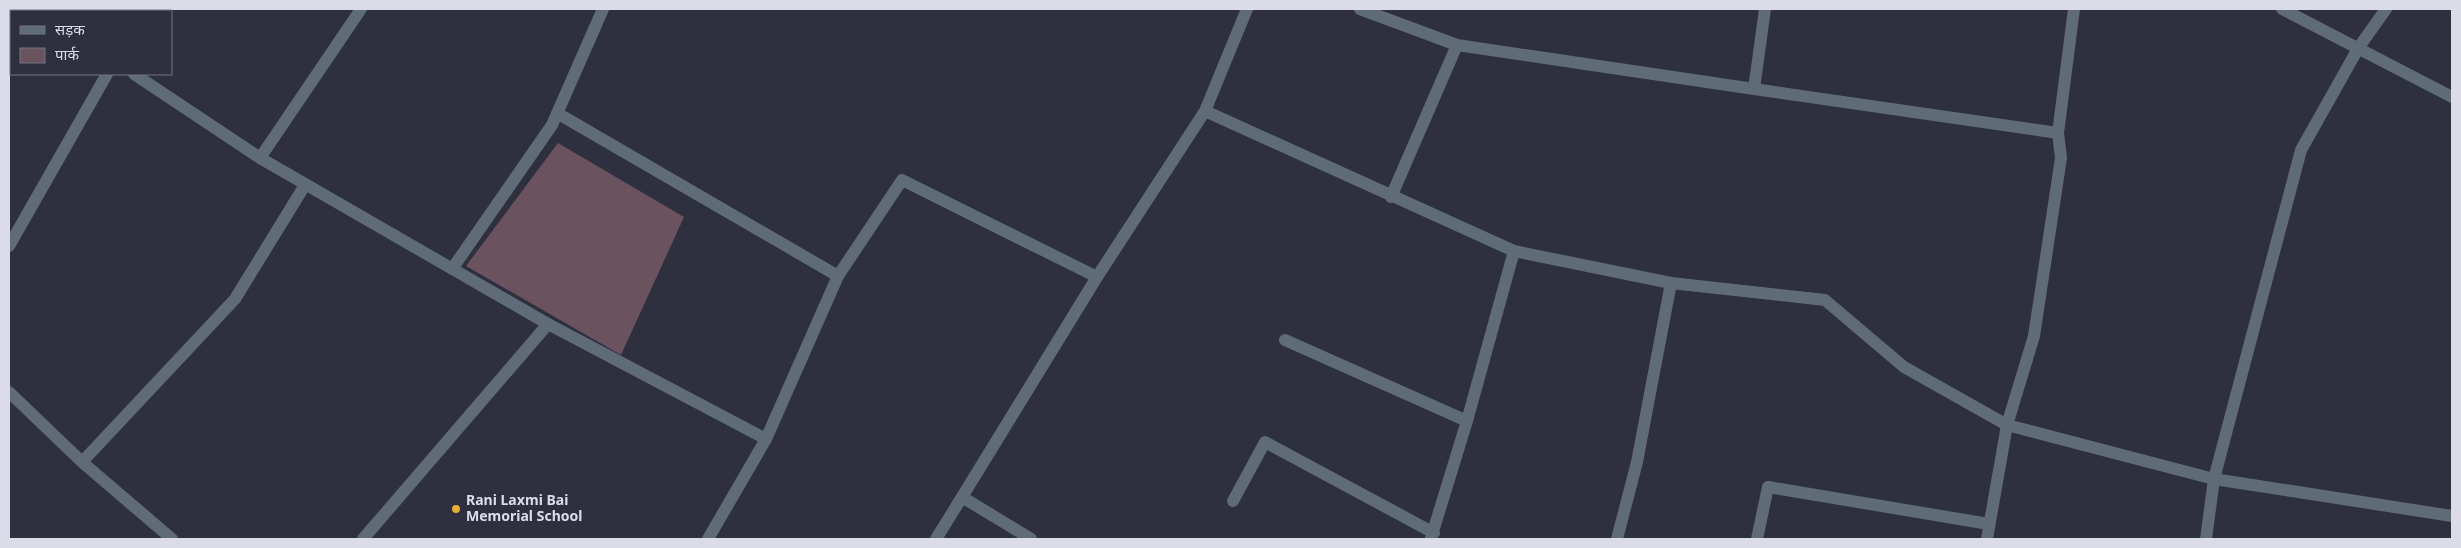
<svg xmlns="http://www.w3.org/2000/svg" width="2461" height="548" viewBox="0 0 2461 548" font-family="Georgia,'Noto Sans Devanagari',serif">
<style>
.green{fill:#6a535f}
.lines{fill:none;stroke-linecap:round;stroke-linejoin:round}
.lane{stroke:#5f6b76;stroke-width:12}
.street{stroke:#5f6b76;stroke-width:12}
.poi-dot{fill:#e4ae35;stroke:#2e2f3f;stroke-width:2}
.labels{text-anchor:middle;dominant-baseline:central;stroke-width:5;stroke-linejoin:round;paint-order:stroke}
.poi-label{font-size:14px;font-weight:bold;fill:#dbdce7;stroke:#2e2f3f;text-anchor:start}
</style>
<rect width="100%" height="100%" fill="#2e2f3f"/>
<path class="green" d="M558,143L684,217L621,355L466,266Z"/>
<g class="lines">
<path class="lane" d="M9,392L82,462L172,539
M82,462L235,299L305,185
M363,539L548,324"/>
<path class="street" d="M37,9L41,11
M1360,9L1457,45L1754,89L1765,9
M2282,9L2452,97
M134,74L260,158L361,9
M1754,89L2058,133
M1205,111L1247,9
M557,113L838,276
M260,158L548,324L766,439
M1391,197L1457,45
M9,246L107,74
M452,269L552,125L603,9
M1285,340L1467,421L1514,251
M962,497L1097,277
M1233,501L1265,442L1434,533
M1431,538L1467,421
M708,539L766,439L838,276L902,180L1097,277L1205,111L1514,251L1671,283L1825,300L1904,367L2007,425L2214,479L2452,516
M936,539L962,497L1031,539
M1617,539L1637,462L1671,283
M1757,539L1768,487L1989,524
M1987,539L2007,425L2034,336L2061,158L2058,133L2074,9
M2206,539L2214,479L2301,150L2359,47L2386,9"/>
</g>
<circle class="poi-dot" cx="456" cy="509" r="5"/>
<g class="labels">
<g class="poi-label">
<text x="466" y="501">Rani Laxmi Bai<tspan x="466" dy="16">Memorial School</tspan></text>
</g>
</g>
<rect width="2461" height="548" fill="none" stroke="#dbdce7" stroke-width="20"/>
<rect x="10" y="10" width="162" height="65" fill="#2e2f3f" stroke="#737482"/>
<rect x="20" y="26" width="25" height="8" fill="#5f6b76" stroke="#737482"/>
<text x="55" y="35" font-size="15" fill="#dbdce7">सड़क</text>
<rect x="20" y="48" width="25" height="15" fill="#6a535f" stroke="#737482"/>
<text x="55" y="60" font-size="15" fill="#dbdce7">पार्क</text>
</svg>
